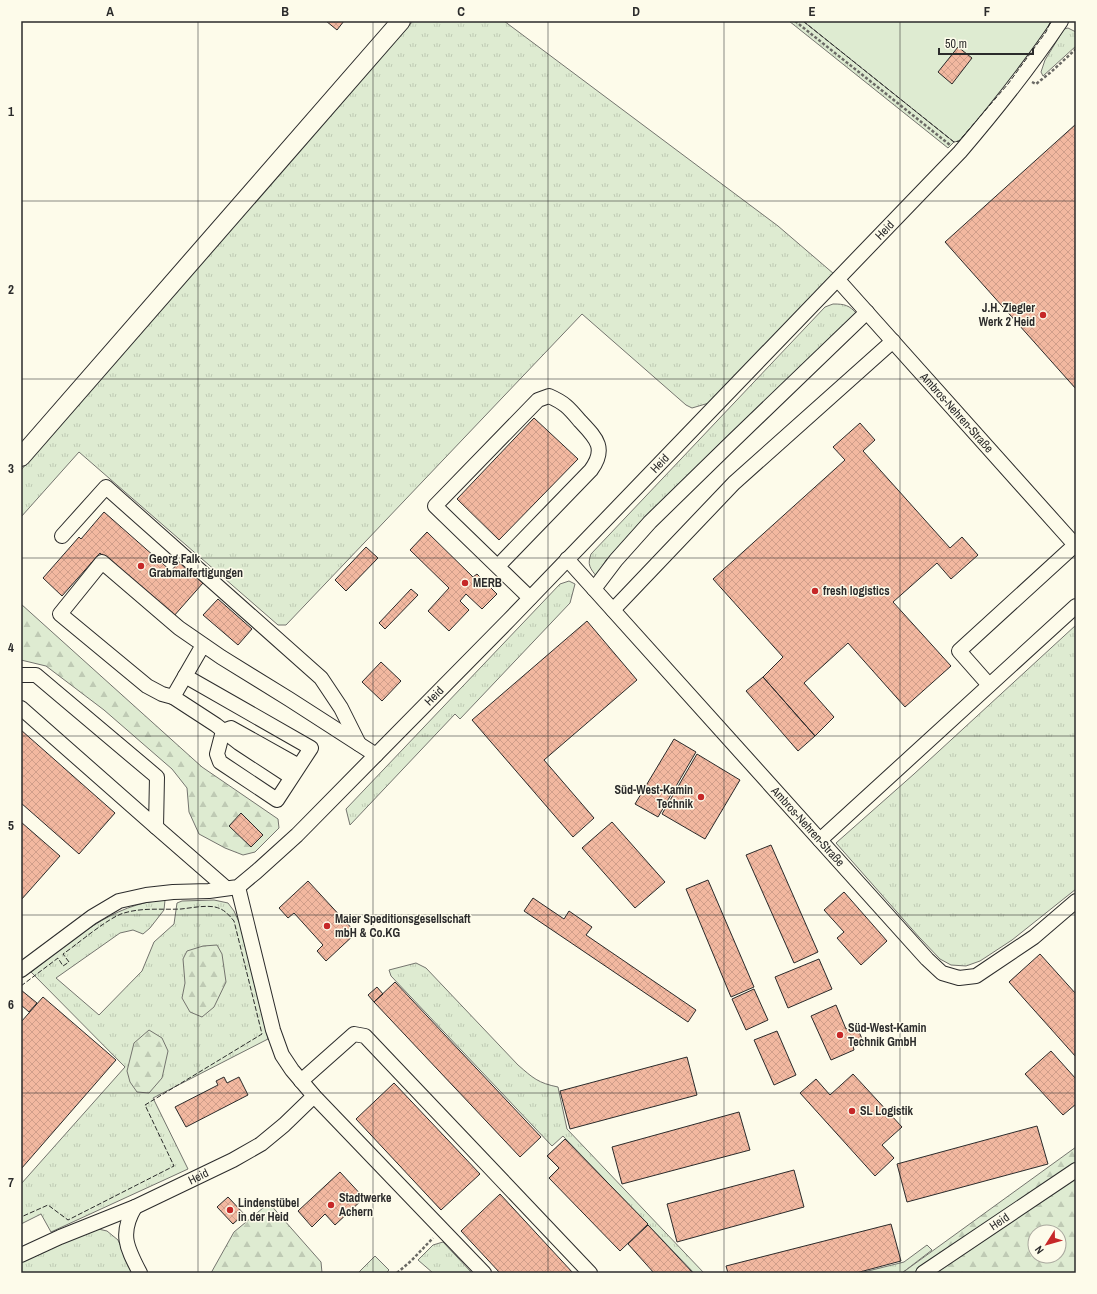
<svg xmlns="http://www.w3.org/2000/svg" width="1097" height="1294" font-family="'Archivo Narrow',sans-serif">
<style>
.grass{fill:url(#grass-tufts);stroke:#74746e}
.forest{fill:url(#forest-firs);stroke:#74746e;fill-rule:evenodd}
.pitch{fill:#deebd1;stroke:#74746e}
.building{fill:url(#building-cross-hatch);stroke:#2b2b2b}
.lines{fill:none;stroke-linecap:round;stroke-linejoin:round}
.minor-casing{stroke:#2b2b2b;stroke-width:16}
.major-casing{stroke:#2b2b2b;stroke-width:20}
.path{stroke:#6a6964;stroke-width:2.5;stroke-dasharray:3 2;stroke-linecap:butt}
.minor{stroke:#fdfbea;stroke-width:14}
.major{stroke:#fdfbea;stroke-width:18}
.fence{stroke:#2b2b2b;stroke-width:1;stroke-dasharray:5 2;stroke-linecap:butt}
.grid{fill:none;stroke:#2b2b2b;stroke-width:1;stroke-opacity:0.55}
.poi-dot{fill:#c62828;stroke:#fdfbea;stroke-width:1.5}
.labels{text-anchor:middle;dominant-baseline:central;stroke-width:3;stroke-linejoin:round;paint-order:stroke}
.street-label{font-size:12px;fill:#2b2b2b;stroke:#fdfbea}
.poi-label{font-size:12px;font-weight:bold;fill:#2b2b2b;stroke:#fdfbea;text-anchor:start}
.neatline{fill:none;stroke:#2b2b2b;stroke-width:1.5}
.grid-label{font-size:13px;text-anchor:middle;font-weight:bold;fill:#2b2b2b}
</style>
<defs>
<pattern id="grass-tufts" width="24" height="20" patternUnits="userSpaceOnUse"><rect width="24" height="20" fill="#deebd1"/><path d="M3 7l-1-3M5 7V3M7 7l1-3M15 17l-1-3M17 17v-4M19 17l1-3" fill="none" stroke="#bfcab4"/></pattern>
<pattern id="forest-firs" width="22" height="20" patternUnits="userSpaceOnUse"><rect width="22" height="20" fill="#deebd1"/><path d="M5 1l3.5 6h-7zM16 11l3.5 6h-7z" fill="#bfcab4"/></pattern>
<pattern id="building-cross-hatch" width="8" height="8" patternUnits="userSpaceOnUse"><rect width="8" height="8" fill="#f2b8a0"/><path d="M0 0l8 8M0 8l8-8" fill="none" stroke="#d09e8a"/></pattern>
</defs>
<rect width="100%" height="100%" fill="#fdfbea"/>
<path class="grass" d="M413,21H504L778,226L834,274L709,403L692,408L686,405L582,314L286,625H278L79,452L21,517V470Z
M789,21H803L954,142L948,148Z
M1068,28L1076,32V46L1043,76L1041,72L1045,60L1064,29Z
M833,304C845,304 849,305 857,314L712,451L606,560L597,577C590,568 587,565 591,554L825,307Z
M569,581L575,584L570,603L460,719L455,714L350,825L346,809L560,584Z
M1076,625V889L1012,940L980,961L966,966L951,965L940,959L919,937L836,843L914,774Z
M165,900L164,910L150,928L143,934L133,930L120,933L56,978L99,1015L142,971L154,942L174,924L177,903L182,901L214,900L228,903L234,911L244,933L268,1039L153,1098L188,1169L51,1232L41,1214L21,1224V1184L125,1067L31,972C72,941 112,903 165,900Z
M416,963L426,968L518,1065C533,1078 538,1083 558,1087L567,1129L704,1273H694L563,1136L552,1146L391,976L389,970Z
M94,1228L107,1231L118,1240L133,1273H21V1262Z
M443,1242L472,1273H433L418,1260L433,1245Z
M927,1245L932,1250L902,1273H860L904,1262Z
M375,1256L389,1270L386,1273H358Z"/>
<path class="forest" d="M21,604L202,767L278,819L279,828L255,852L243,855L225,848L199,834L189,812L187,788L172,769L104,710L46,666L21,660Z
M217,945L222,954L226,982L214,1007L202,1017L190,1012L182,998L185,983L183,959L187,951L203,946Z
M149,1030L162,1038L168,1051L162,1078L149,1093L137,1092L130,1082L127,1071L134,1043Z
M1076,1147V1273H902ZM1035,1232H1059V1256H1035Z
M269,1203L321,1262L322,1273H211L234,1232Z"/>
<path class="pitch" d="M803,21H1051L1045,32L1008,84L959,141L954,142Z"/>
<path class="building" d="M326,21H344L337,30Z
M958,47L972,58L952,84L938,72Z
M1076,124V389L945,242Z
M534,418L578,459L499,540L457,499Z
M860,423L875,440L863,451L950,548L962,537L978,555L951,579L937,563L893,602L951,666L905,707L848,643L804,683L834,717L815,736L763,677L783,657L713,579L845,460L833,447Z
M104,512L171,571L179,562L203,583L173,617L100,553L62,596L43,578L79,537L81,539Z
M427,532L473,577L477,574L497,594L482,609L466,594L460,601L469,610L449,631L428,611L449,588L410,550Z
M366,547L378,558L346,591L335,580Z
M411,589L418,595L385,629L379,623Z
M218,599L252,629L238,645L203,615Z
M587,621L637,680L544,760L594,818L573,837L472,720Z
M381,662L401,681L382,701L362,682Z
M763,677L815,736L798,751L746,691Z
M21,730L115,813L79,854L21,803Z
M674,739L696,752L658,817L635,804Z
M697,754L740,780L705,839L662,814Z
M241,813L263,835L251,847L229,826Z
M21,822L60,856L21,900Z
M612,822L665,882L635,908L582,848Z
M771,845L818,952L794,963L746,855Z
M708,880L754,987L731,997L686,889Z
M308,881L356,933L326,961L317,951L323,945L294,913L288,918L279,908Z
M844,892L887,941L861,965L837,938L844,932L824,910Z
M533,898L564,919L569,911L592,927L586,935L696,1010L688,1022L524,911Z
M1040,954L1076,994V1057L1009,982Z
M819,959L832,989L788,1008L775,977Z
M395,982L541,1137L520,1157L374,1002Z
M377,987L383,994L374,1002L368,995Z
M754,989L768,1020L746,1030L732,999Z
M21,990L37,1003L29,1012L21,1005Z
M43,997L116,1060L21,1169V1022Z
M836,1005L846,1029L856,1025L863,1041L853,1046L854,1050L831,1060L811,1016Z
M777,1031L796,1075L774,1085L754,1040Z
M1051,1051L1076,1079V1104L1063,1115L1025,1074Z
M687,1057L697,1095L570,1129L560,1091Z
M853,1074L902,1127L882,1145L894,1158L875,1176L800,1093L816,1079L830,1095Z
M224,1077L227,1083L239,1077L248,1095L186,1127L175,1107L218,1085L216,1081Z
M394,1083L480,1174L441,1210L356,1119Z
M739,1112L750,1150L622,1184L612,1147Z
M1037,1126L1048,1164L907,1202L897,1164Z
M565,1139L648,1224L620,1251L549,1178L559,1168L547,1156Z
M794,1170L804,1207L677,1242L667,1204Z
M340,1172L364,1198L335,1225L325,1214L312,1227L298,1211Z
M500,1194L573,1273H500L461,1231Z
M228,1197L244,1214L233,1224L217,1207Z
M891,1224L901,1261L856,1273H728L726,1266Z
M648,1225L693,1273H654L628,1244Z"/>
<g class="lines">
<g class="minor-casing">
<g id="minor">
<path id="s1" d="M838,280L1076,546"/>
<path d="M62,536L106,487L321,678L341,708L359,744"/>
<path id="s2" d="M567,559L927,959L942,973L959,978L976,976L1034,937L1076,901"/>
<path d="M498,566L591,470C607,448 596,438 580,421C569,408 565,403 549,396L538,400L435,506L530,598"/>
<path d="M594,589L616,560L650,522L733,441L867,312"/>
<path d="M613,610L734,483L893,341"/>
<path d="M203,645L173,697L162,694L147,686L60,614L102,562L179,628L221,657L289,699L376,755"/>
<path d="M21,675H36L157,777L156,827L21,708"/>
<path d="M185,676L311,748L277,800L220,762L217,754L223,731L231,728L299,766"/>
<path d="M989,685L959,651L1075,545"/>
<path d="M173,697L216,725L239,743L291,777"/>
<path d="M156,827L226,888"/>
<path d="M820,840L1076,606"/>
<path d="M238,887L273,1030L282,1055L292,1070L314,1096L484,1273"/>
<path id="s3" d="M21,970L92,917L119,901L146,895L173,892L209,891L238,887L256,872L297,835L509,620L960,152C996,110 1030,67 1061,21"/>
<path d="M301,1081L354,1034L365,1036L590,1273"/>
<path d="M135,1207C119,1234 127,1248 140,1273"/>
<path id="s4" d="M21,1255L60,1237L135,1207L233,1160L261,1144L284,1125L314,1096"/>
<path id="s5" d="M923,1273L1076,1170"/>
</g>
</g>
<g class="major-casing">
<path id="major" d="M21,457L401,21"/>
</g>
<path class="path" d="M795,21L950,145
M1032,82L1036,84L1051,72L1076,49
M397,1273L411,1261L433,1238"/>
<use href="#minor" class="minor"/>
<use href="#major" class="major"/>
<path class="fence" d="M803,21L954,142L959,141L1008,84L1046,32L1051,21
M21,986L58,958L63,966L69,962L63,954C79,943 104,921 121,914C141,907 161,910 181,909C191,908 205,905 215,907C224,909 228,914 234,921L262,1034L145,1105L174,1166L68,1220L48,1205L21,1217"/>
</g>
<path class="grid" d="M198,21V1273M373,21V1273M548,21V1273M724,21V1273M900,21V1273M21,201H1076M21,379H1076M21,558H1076M21,736H1076M21,915H1076M21,1093H1076"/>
<g class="poi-dot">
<circle cx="1043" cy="315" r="4"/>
<circle cx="141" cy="566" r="4"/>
<circle cx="465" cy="583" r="4"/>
<circle cx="815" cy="591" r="4"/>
<circle cx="701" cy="797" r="4"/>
<circle cx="327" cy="926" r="4"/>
<circle cx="840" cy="1035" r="4"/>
<circle cx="852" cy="1111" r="4"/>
<circle cx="331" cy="1205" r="4"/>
<circle cx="230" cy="1210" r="4"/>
</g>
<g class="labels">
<g class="street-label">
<text stroke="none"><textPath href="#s3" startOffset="1162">Heid</textPath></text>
<text stroke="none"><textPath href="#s1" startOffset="178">Ambros-Nehren-Straße</textPath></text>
<text stroke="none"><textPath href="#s3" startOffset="838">Heid</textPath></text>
<text stroke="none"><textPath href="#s3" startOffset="514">Heid</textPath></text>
<text stroke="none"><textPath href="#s2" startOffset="360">Ambros-Nehren-Straße</textPath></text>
<text stroke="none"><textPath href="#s4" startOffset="194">Heid</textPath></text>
<text stroke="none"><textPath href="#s5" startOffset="92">Heid</textPath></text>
</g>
<g class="poi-label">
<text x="1035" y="308" text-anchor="end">J.H. Ziegler<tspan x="1035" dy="14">Werk 2 Heid</tspan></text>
<text x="149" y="559">Georg Falk<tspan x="149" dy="14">Grabmalfertigungen</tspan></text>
<text x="473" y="583">MERB</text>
<text x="823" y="591">fresh logistics</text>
<text x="693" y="790" text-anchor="end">Süd-West-Kamin<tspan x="693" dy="14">Technik</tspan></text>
<text x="335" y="919">Maier Speditionsgesellschaft<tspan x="335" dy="14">mbH &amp; Co.KG</tspan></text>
<text x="848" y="1028">Süd-West-Kamin<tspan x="848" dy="14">Technik GmbH</tspan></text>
<text x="860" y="1111">SL Logistik</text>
<text x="339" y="1198">Stadtwerke<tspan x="339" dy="14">Achern</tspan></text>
<text x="238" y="1203">Lindenstübel<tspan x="238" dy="14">in der Heid</tspan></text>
</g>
</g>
<rect width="1097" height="1294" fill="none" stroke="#fdfbea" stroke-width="44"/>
<g transform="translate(1047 1244) rotate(233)"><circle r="19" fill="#fdfbea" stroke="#a9a89e"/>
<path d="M0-3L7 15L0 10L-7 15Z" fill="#c62828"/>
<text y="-6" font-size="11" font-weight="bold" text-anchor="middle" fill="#2b2b2b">N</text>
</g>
<path d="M939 48v6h94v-6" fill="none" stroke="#2b2b2b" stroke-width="2"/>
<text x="945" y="48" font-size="12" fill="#2b2b2b" stroke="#fdfbea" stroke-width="3" paint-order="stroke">50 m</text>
<rect x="22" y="22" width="1053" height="1250" class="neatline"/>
<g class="grid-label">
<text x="110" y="16">A</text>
<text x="285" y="16">B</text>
<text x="461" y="16">C</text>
<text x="636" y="16">D</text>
<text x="812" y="16">E</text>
<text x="987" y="16">F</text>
<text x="11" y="116">1</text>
<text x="11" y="294">2</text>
<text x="11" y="473">3</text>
<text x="11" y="652">4</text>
<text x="11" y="830">5</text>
<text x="11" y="1009">6</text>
<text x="11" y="1187">7</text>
</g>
</svg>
